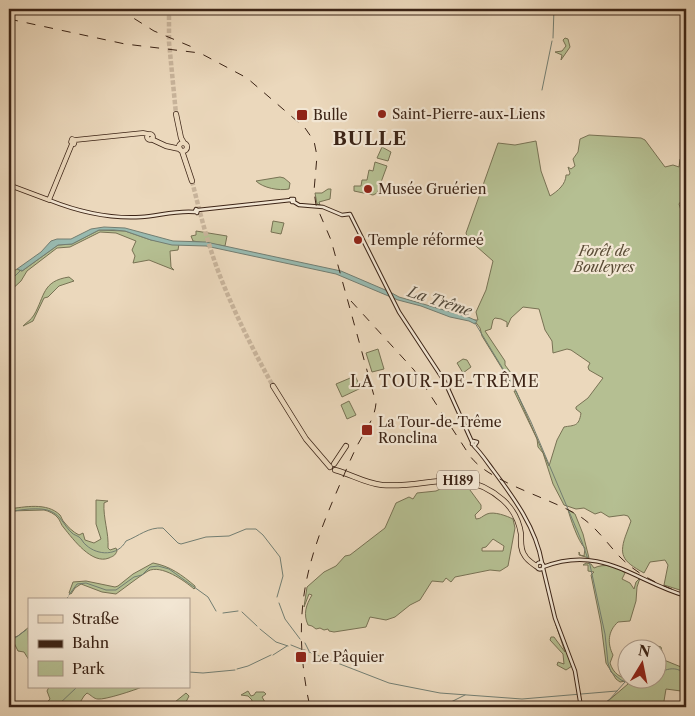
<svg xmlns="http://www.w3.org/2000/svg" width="695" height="716" font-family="'Libre Caslon Text',serif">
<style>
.green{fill:#b5bf92;stroke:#787254;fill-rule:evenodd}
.water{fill:#98bab0;stroke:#737e72}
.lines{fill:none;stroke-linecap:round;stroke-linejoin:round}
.stream{stroke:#737e72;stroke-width:1}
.highway-tunnel{stroke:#c8b49b;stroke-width:4.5;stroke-dasharray:4.5 2;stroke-linecap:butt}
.secondary-casing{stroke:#3c2416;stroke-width:4.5}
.primary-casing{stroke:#3c2416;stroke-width:5.5}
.highway-casing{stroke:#3c2416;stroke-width:6}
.secondary{stroke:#f2e6d3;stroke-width:2.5}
.primary{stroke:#ebd8bc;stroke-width:4}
.highway{stroke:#ebd8bc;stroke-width:4.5}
.rail{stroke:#3c2416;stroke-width:1;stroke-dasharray:9 9;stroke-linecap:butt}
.poi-dot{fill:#8f2418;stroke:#f2e6d3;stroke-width:2}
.labels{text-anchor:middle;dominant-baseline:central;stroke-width:4.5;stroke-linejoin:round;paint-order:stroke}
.shield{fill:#f2e6d3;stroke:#735e4f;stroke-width:1}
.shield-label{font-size:12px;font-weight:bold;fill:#3c2416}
.poi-label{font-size:14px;fill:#3c2416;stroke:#f2e6d3;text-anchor:start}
.park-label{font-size:14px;font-style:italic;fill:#5a4b35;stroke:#f2e6d3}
.water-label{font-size:15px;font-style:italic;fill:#534a3c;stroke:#f2e6d3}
.quarter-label{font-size:16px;letter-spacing:1px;fill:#3c2416;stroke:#f2e6d3}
.district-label{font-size:19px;font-weight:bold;letter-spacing:1px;fill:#3c2416;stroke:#f2e6d3}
</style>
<rect width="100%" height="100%" fill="#ebd8bc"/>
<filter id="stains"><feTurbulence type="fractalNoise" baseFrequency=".004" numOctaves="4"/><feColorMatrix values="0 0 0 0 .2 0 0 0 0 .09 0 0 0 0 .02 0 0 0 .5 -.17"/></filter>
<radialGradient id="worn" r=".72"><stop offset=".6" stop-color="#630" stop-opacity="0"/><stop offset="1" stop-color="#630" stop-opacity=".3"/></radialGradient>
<path class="green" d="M565,38L568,39L570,47L561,60L562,55L555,52L562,51L566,46L563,40Z
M589,135L641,138L645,140L665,167L673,165L679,167L680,159L686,155V198L681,201L679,204L686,226V592L664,585L668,565L665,560L650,562L644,573C622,561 618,555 627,532C628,528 630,525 631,521L628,516L624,515L609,517L601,512L595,514L584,508L576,509L564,505L553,484L543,453L538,447L537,439L514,391H516L549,466L557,440L564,427C574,425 579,427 581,413L576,409V407L588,398L603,378L589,370L588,367L590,363L571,350L567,349L553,353L552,341L545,330L539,309L523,307L511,318L507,327V322L501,319L495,318L493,320L491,329L485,331L505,361V365L514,377L516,384L513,382L511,383L482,336L480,328L474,320H478L476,312L486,290L493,261L468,239L466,233L498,143L515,145L536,141L541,171L550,196C558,191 566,184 566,175H569L570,173L568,167L571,169L575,166L573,159L578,152L580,139Z
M382,147L391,152L388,161L377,158Z
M375,162L387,166L377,193L373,195L354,191V186H361L362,180H367L369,170L373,171Z
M280,177L284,178L290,183L289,189C279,191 263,188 256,181Z
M328,189H331L330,199L319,202L320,205L317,204L315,193H322Z
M273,221L284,223L281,234L271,232Z
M99,230L125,231L151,240L179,244L178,250L170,251L171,267L174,270L149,260L133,263L135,256L132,250L136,241L116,233L100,232L70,247L57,248L27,271L21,281L9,292V274L17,269L22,271L58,245L72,244Z
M196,231L227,236L225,246L193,241L191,236L196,235Z
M69,277L74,281L59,286L48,297L44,298L33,321L23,326C27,322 31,320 34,315C45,296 42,281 69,277Z
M378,349L384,369L372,372L366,353Z
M463,359L467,360L471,367L463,373L457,363Z
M355,376L361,388L342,397L336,384Z
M349,401L356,415L347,419L341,405Z
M453,483L467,486L481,505V509L475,515L476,519C481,519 482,516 487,514C494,511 507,516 513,519L515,528L508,566L500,571L490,570L455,577L451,582L446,578L443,582L432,581L420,600L410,605L395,617L386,620L370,617L366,627L334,632L329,631L328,629L324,630L320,628L316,629L312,626L308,625C303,614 306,605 312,595L309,594L304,607L307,587L324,572L336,566L345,556L350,555L385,528L396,503L409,497L413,499L417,493L436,491ZM493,539L504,546L503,551H482V548L486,547Z
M96,500L108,501L104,503C103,518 109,533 108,548L110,550L116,548L117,551C115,556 113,556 109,558C92,565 73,539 64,528C61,525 60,520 58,518C55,514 49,511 44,510L9,511V509C24,507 47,502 60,515C61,516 62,520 64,522C68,527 73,532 79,535L83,533L85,540L94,543L101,539L96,524Z
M568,510L575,514L583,534L589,558L579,555V552L580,555L584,556L585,548C578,542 570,517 568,510Z
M153,563C170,566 182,575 195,586V588L194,589C185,581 161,564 148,571C137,578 127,586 116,594L102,592L81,584L75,588L71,594L69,593L73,582L86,581L115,587L118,586L133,574Z
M586,563L591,564L594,568C604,563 617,566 625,573L622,579L630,583L634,589L636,582L640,578L637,587L636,601L630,621L618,622C608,631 607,643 613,655L610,663C617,685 639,679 658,678V648H655L657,646L661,647L664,660L686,669V688L681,691L666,689L663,707H601L628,684L626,681L620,682L616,679L606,663L601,624L591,575L594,572L588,571V565H583Z
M556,625L572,666L566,670L557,665L558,662L564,664L563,654L550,640L551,637H554L565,652Z
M29,627L28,631L29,660L24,652L18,651L13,641L9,642V639L18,636Z
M49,687H142C135,690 105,700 98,699C94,699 91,695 87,693L84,696L79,704L82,707H43L50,699L47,691Z
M248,691L251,696L254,695L256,692H264L266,694L262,697L265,702L262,704L263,707H247V705L251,706L252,700L248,696L241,695Z
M186,693L189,696L185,704L193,707L181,706L178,707H162L175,702Z"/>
<path class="water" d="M104,227L125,228L173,241L206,242L341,271L390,292L399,297L468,317L477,321L475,324L469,321L450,317L421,306L398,300L336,274L206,246L172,245L151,240L125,231L114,230H99L72,244L58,245L22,271L17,269L41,252L51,241L57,239H71L91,229Z"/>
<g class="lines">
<path class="stream" d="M553,38L554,9
M542,90L552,41
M9,282L21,270
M475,323L514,387L531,422L582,542L590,565L605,634L608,663L611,672L621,680L629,683L638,682L647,678
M9,513C16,509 43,507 50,511C61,515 64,526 72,533C74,535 76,535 79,537C82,539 83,543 86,545C98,556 118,556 126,541C139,536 148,527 163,528L178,543L181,544L206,537L229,536L246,529H256L263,535L280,557L283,576L277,597
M69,595L77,584L86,583L106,590H116L134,577L142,575L150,567L158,566L169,569L208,597L216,611
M65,600L68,597
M279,603L285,619L300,639
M242,612L257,626
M223,613L238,611
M260,629L276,642L288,646
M9,640L12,637L15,638L26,630
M305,643L309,651
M291,645L301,649
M303,650H305
M309,652L389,683L440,693L522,699L617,691
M273,655L287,646
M237,669L248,666L271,655
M189,672L203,673L235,670
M658,673C669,668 677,666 686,675
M56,707L77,687
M441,707L465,695
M599,707L610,699L625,682"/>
<path class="highway-tunnel" d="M169,9V42L176,114
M192,181C200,213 208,245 220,276C235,314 253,350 273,386"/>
<g class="secondary-casing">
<path id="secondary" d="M291,199H294V202H292Z
M49,200C79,212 108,219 141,217C158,216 177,210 195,212
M294,202L299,205L323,207L342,215L350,214L399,312L445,382L472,442
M196,209L198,210L197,213L195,211Z
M198,210L291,200
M473,441L477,442L475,445L472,444Z
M474,446C481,453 487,462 493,470C514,498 536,528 542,563
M536.5 566a3.5 3.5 0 1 1 7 0a3.5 3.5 0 1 1-7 0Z
M543,567C602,544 634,581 686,596
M543,568L555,618L575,671L581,707"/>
</g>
<g class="primary-casing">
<path id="primary" d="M147 137a3 3 0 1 1 6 0a3 3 0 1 1-6 0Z
M72,139L75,140L74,144L71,142Z
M75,140L143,133L148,134
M9,185L49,200L72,144"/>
</g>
<g class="highway-casing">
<path id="highway" d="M176,114L181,138L184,143
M151,139L166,146L180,149
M179 147a4 4 0 1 1 8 0a4 4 0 1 1-8 0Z
M182,151L192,181
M273,386L306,439L330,467
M334,464L346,446
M335,470C351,474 364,483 382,485C428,489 462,464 503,500C513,509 519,521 521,534C521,541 520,550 525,556C527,560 532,563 536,566"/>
</g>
<use href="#secondary" class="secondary"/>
<use href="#primary" class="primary"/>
<use href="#highway" class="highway"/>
<path class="rail" d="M119,9L154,31L192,47
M9,19L125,44L200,53L247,78L305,128L314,141L317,156L314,191L316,205L331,240L376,403C375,418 365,431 358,444C353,454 348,465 344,475C329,509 313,546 306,583C298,623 301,667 310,707
M351,301L414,370L470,456C489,482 547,497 576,514C594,524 606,542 620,557C639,576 661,586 686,594"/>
</g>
<g class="poi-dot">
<circle cx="382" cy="114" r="5"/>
<rect x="296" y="109" width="12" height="12" rx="2.5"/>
<circle cx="368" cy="189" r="5"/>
<circle cx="358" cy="240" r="5"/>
<rect x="361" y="424" width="12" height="12" rx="2.5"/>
<rect x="295" y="651" width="12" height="12" rx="2.5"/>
</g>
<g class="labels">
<rect class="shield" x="437" y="470.5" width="42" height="19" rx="4"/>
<g class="shield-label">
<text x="458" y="480">H189</text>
</g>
<g class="poi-label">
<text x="392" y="114">Saint-Pierre-aux-Liens</text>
<text x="313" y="115">Bulle</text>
<text x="378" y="189">Musée Gruérien</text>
<text x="368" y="240">Temple réformeé</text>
<text x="378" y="422">La Tour-de-Trême<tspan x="378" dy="16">Ronclina</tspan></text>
<text x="312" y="657">Le Pâquier</text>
</g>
<g class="park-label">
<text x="604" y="251">Forêt de<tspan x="604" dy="16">Bouleyres</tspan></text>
</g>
<g class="water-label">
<text transform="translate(440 301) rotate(18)">La Trême</text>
</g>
<g class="quarter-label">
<text x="445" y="381">LA TOUR-DE-TRÊME</text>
</g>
<g class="district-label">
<text x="370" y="138">BULLE</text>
</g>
</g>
<rect width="695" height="716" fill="none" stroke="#ebd8bc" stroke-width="30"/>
<rect x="10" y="10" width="675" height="696" fill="none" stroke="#3c2416" stroke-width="2.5"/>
<rect x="15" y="15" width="665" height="686" fill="none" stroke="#3c2416"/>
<rect x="28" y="598" width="162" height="90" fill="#f2e6d3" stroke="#a99887"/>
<rect x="38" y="615" width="25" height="8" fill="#ebd8bc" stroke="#a99887"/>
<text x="72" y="624" font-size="15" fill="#3c2416">Straße</text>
<rect x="38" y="640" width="25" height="8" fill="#3c2416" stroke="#a99887"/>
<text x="72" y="648" font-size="15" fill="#3c2416">Bahn</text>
<rect x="38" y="661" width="25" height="15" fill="#b5bf92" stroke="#a99887"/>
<text x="72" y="674" font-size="15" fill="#3c2416">Park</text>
<g transform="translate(642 664) rotate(10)"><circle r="24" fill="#f2e6d3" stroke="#a99887"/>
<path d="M0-4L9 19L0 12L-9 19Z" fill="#8f2418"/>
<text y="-8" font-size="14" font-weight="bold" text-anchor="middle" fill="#3c2416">N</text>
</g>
<rect width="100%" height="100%" filter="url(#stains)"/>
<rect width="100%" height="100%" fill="url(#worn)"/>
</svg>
